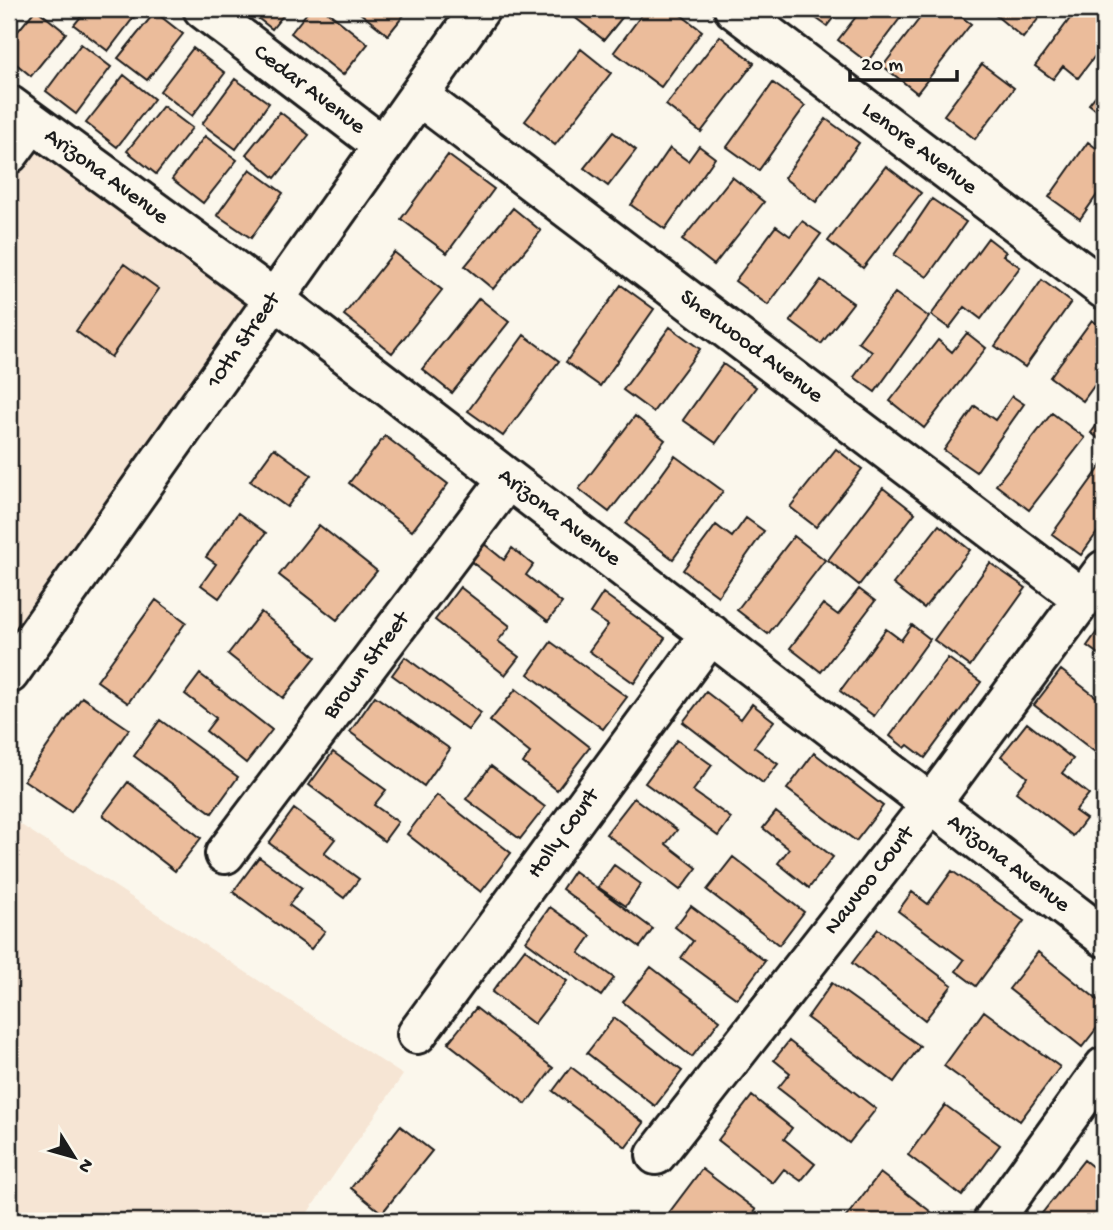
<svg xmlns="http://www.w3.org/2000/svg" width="1113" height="1230" font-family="'Gochi Hand',sans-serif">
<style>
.built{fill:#f6e5d4}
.building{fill:#ebbc9b;stroke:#1c1c1c;stroke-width:2}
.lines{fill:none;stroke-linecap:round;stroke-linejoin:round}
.street-casing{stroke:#1c1c1c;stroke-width:44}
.secondary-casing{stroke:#1c1c1c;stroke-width:44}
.street{stroke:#fbf7ec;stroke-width:38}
.secondary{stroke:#fbf7ec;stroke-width:38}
.labels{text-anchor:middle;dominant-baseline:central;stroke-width:7;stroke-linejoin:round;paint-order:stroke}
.street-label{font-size:23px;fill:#1c1c1c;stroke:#fbf7ec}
</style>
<rect width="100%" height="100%" fill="#fbf7ec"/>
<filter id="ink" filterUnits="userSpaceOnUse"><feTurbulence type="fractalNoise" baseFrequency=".0143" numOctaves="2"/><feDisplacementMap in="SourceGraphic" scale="14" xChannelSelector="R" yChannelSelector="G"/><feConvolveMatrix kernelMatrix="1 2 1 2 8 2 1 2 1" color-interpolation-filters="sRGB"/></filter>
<g filter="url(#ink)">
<path class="built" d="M38,132L249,299L9,639V169Z
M9,817L403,1075L302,1221H9Z"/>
<path class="building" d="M36,9L66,33L31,76L9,58V42Z
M87,9H140L108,51L74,25Z
M246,9H288L272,29Z
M310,9H324L368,44L343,75L291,33Z
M355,9H409L388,35Z
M578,9H629L604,40L573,16Z
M646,9H673L702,31L661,87L614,52Z
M803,9H840L827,26Z
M862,9H907L867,62L838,40Z
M927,9H951L971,24L917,93L883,66Z
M999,9H1046L1023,38L994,14Z
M1077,9H1104V44L1078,78L1063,66L1053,79L1035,66Z
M155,12L183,34L147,80L118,58Z
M720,36L754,63L701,132L666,105Z
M81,44L111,67L76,114L46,91Z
M193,48L225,73L192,116L160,91Z
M581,49L611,73L555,145L525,121Z
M982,64L1014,88L975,139L944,115Z
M124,75L154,99L117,147L86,123Z
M235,79L269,103L236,149L202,124Z
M773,83L805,106L759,170L727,147Z
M1104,85V116L1089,104Z
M163,106L192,128L156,174L127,151Z
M280,112L309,135L275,178L246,154Z
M826,119L859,143L816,202L784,178Z
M613,132L636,150L608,186L584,168Z
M205,136L237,160L203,203L172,179Z
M1088,142L1104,154V185L1080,219L1049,197Z
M699,146L715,158L665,229L631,205L670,148L688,161Z
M448,155L494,189L447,253L401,219Z
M886,166L921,193L863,268L828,241Z
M250,169L283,193L251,238L217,215Z
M732,177L764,202L714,265L682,240Z
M932,199L966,222L927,277L894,255Z
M513,208L541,231L493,289L465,266Z
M802,221L821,234L768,305L735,281L776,226L790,236Z
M988,238L1006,252L1003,255L1020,267L981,319L965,307L949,328L931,315Z
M394,252L442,290L392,353L344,315Z
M124,264L159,289L111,357L76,331Z
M821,280L853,303L821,344L790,321Z
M1042,280L1071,302L1025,367L995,346Z
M621,285L654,309L600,386L566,362Z
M895,293L929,317L875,392L854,377L872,352L858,342Z
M479,298L509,322L452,393L422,369Z
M1092,320L1104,329V372L1083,401L1050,377Z
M670,327L700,349L653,412L623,390Z
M967,333L986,348L924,428L890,401L938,340L952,352Z
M524,335L559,361L503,436L468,411Z
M723,364L756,387L716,443L683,420Z
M1012,396L1024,404L976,472L944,450L975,406L995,420Z
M1052,413L1085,438L1029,510L996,485Z
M1104,415V442L1091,433Z
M635,416L665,440L609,512L579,489Z
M385,436L448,484L412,531L349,483Z
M274,448L311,475L287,507L250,481Z
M836,449L862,469L816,527L790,507Z
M675,456L723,491L673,559L626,524Z
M1104,462V523L1081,555L1052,534Z
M883,488L915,513L859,585L828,560Z
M238,513L266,533L219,598L201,585L216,564L206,557Z
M746,518L764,531L718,596L683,570L716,525L732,537Z
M319,525L377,571L337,620L279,575Z
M939,525L970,550L924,608L893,584Z
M794,536L825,560L768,634L737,610Z
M483,543L504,560L512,548L533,565L526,575L562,603L548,621L469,560Z
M990,563L1026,588L970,666L934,640Z
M460,587L510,626L498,641L519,657L505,675L435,620Z
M859,589L875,601L821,672L790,648L823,604L838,615Z
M603,593L665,638L634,683L589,651L608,625L590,613Z
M156,600L186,622L128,703L97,681Z
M261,612L316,657L283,698L228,654Z
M1104,622V658L1087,646Z
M912,625L930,639L874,716L840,691L886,629L901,640Z
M551,642L627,697L603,729L528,674Z
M405,657L481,713L468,730L392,675Z
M948,658L981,682L925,758L908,745L905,748L890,736Z
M1061,670L1104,703V759L1034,705Z
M200,674L272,730L246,763L206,731L216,718L185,694Z
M516,689L590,747L557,790L523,763L530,753L490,721Z
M706,692L741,719L752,704L774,721L754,747L778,764L763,783L683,722Z
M375,696L450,749L424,786L350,732Z
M82,697L129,729L71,812L24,780Z
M160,720L238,777L212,813L134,756Z
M1027,723L1073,759L1062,773L1089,794L1075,811L1086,819L1073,836L1016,792L1027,777L1001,756Z
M677,740L712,765L693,791L731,818L718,836L645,783Z
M333,752L386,790L374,805L398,822L384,841L309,785Z
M814,753L883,806L856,841L787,789Z
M491,766L545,807L520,839L466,799Z
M128,782L201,838L175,871L103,815Z
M437,795L511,853L481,892L407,834Z
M634,798L677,830L666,844L697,868L680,890L606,834Z
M294,809L335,839L324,853L359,879L344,898L269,843Z
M776,812L833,857L809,888L778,863L789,849L763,828Z
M259,857L302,888L289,905L325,931L311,949L233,892Z
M733,857L804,912L779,945L707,890Z
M614,865L641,884L626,906L598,887Z
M574,871L653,929L640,947L562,889Z
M952,871L1024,921L976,986L956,971L964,960L898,911L912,892L928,904Z
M691,906L765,961L737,999L681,958L693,941L675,927Z
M550,907L591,936L579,953L614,978L601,996L526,941Z
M878,929L952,985L925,1020L852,963Z
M525,949L567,981L534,1024L492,992Z
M1038,952L1104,1005V1019L1082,1047L1009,989Z
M651,967L720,1020L692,1057L623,1002Z
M832,983L920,1046L894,1082L807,1018Z
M476,1008L553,1068L526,1104L448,1043Z
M984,1011L1060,1067L1020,1121L944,1066Z
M614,1018L682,1071L655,1106L587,1053Z
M789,1041L876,1109L849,1143L778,1088L790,1073L774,1060Z
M571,1067L644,1123L626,1147L553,1091Z
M752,1096L792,1128L784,1139L815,1164L801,1181L784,1169L773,1183L718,1140Z
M945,1105L1000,1145L962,1196L908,1155Z
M400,1126L432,1151L382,1213L351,1188Z
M1084,1160L1104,1176V1221H1036Z
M702,1169L756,1210L748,1221H669L665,1218Z
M880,1173L943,1221H843Z"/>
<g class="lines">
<g class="street-casing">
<path id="street" d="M203,9L383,146
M734,9L1104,289
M419,96L1082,598
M9,105L274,299L1104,937
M9,154L32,123
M225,854L508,479
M417,1034L711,634
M656,1155L931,804L1104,570
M993,1221L1104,1067"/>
</g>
<g class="secondary-casing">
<path id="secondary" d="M9,674L480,9"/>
</g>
<use href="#street" class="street"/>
<use href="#secondary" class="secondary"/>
</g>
</g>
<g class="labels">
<g class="street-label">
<text transform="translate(309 90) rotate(37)">Cedar Avenue</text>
<text transform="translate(919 149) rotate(37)">Lenore Avenue</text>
<text transform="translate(106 177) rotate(36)">Arizona Avenue</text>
<text transform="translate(244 341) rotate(-55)">10th Street</text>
<text transform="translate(751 347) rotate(37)">Sherwood Avenue</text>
<text transform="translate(559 518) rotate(37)">Arizona Avenue</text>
<text transform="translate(367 666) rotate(-53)">Brown Street</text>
<text transform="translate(564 834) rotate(-54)">Holly Court</text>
<text transform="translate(1008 864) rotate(37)">Arizona Avenue</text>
<text transform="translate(870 881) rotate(-52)">Nauvoo Court</text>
</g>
</g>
<rect width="1113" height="1230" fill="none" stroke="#fbf7ec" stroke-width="35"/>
<rect x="18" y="18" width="1078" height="1195" fill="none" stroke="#1c1c1c" stroke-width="2.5" filter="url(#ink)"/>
<g transform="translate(74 1157) rotate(127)" stroke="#fbf7ec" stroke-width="5" paint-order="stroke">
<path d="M0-5L12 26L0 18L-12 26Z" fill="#1c1c1c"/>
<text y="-10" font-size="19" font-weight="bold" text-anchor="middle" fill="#1c1c1c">N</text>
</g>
<path d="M850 70v10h107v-10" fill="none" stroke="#1c1c1c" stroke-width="3.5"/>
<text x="861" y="70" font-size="21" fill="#1c1c1c" stroke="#fbf7ec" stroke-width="5" paint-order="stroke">20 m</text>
</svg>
